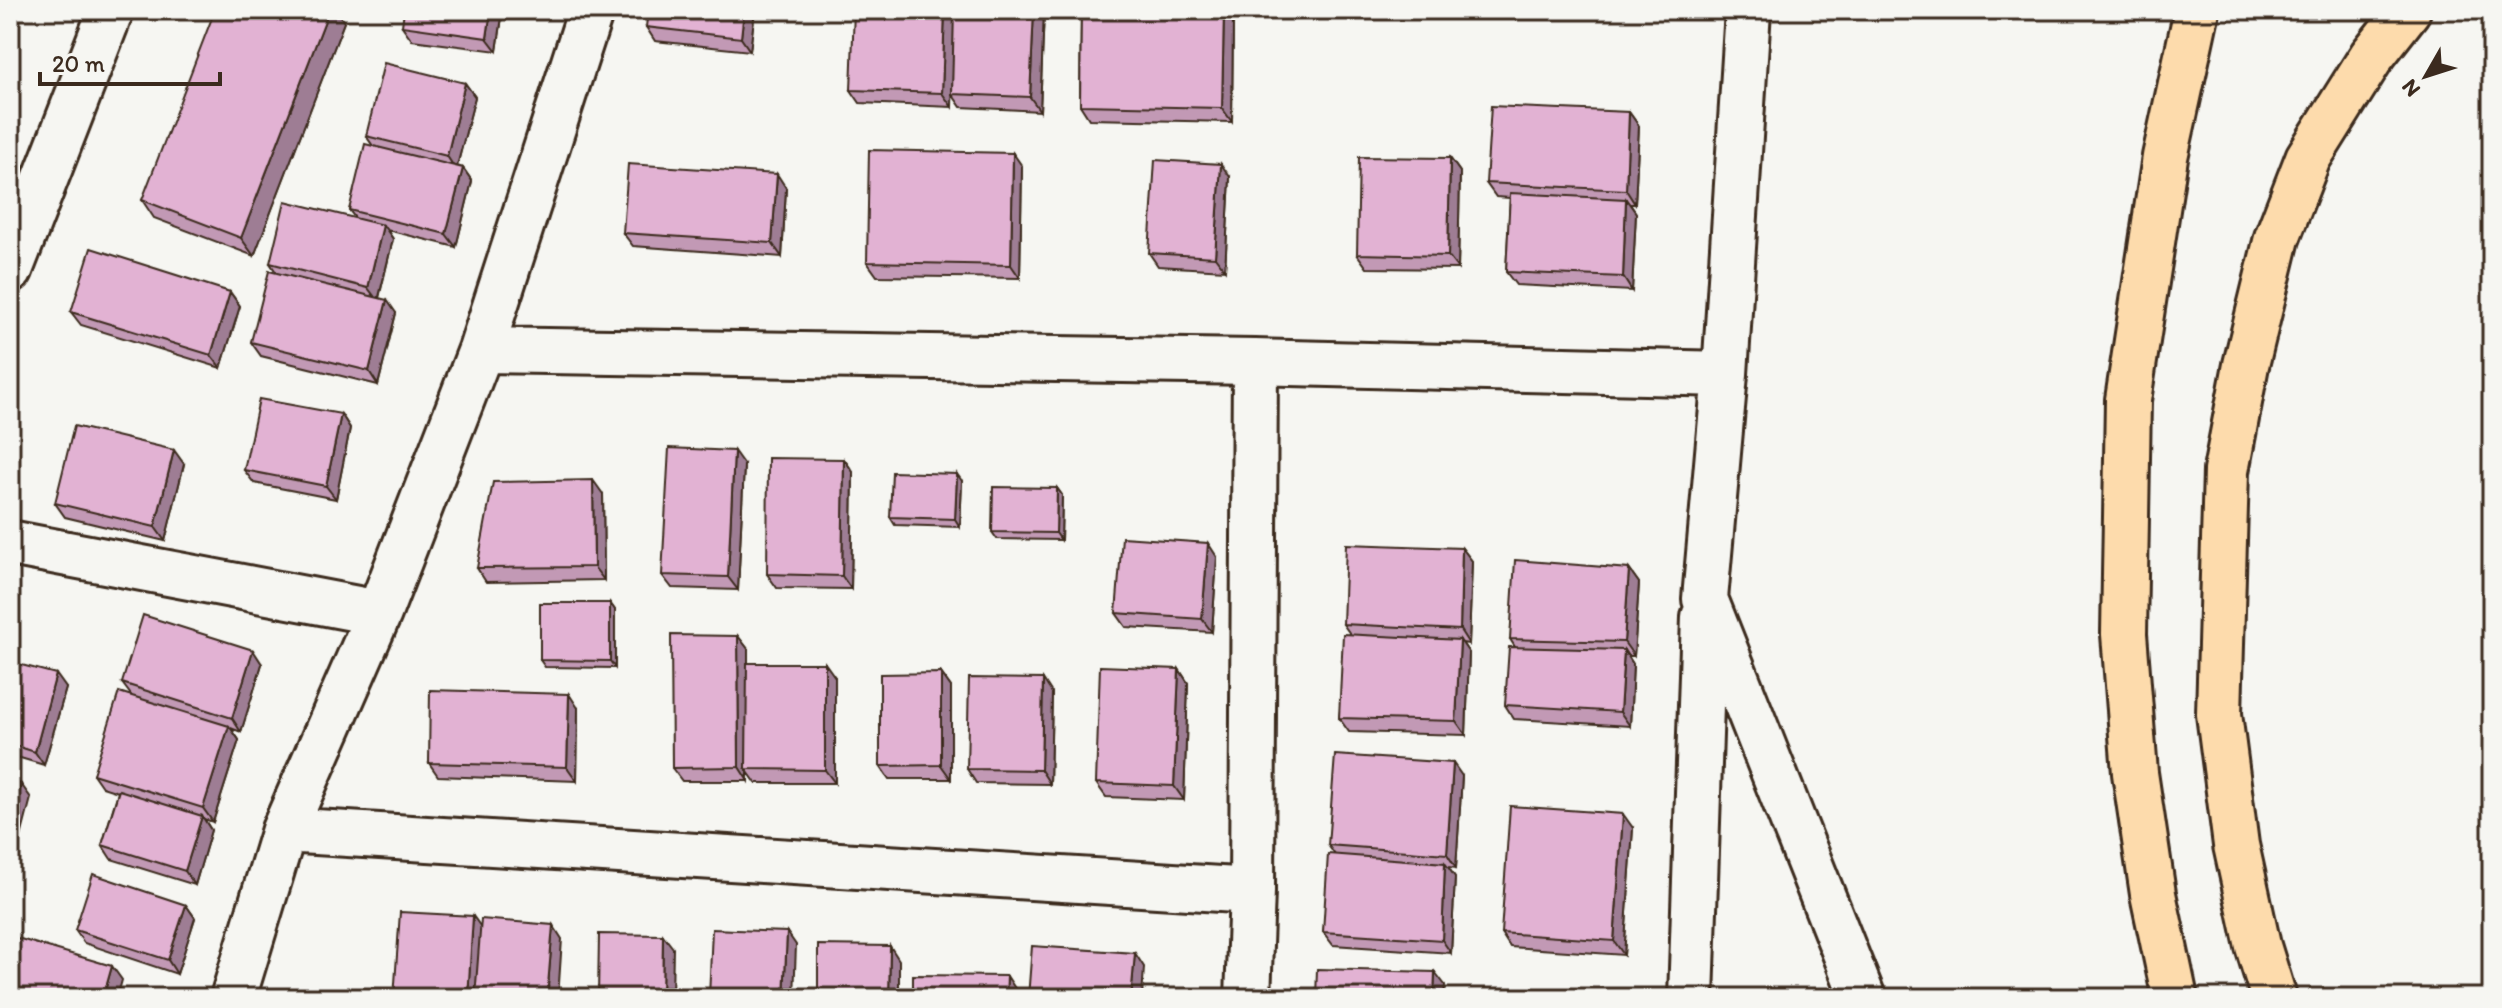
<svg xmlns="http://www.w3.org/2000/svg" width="2502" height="1008" font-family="Itim,sans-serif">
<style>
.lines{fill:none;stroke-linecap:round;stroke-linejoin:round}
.minor-casing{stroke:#3b2a1e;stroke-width:50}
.highway-casing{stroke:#3b2a1e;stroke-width:50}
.minor{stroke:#f6f6f2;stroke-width:44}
.highway{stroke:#fddbac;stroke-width:44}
.wall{fill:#c299b5;stroke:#3b2a1e;stroke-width:2}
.shaded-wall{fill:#9e7d94;stroke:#3b2a1e;stroke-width:2}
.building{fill:#e2b2d3;stroke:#3b2a1e;stroke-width:2}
</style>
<rect width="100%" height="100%" fill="#f6f6f2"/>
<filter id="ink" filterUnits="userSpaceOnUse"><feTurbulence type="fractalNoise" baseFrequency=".0125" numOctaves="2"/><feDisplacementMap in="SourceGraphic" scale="16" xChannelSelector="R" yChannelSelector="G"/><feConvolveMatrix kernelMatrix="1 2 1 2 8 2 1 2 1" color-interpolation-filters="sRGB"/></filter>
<g filter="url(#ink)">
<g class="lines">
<g class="minor-casing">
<path id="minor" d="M1748,10L1725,374L1705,599L1863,998
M10,270L111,10
M481,350L1255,362L1725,374
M10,543L379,613
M284,830L1252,891
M233,998L284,830L379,613L481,350L591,10
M1248,998L1252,891L1255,362
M1691,998L1704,617"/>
</g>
<g class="highway-casing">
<path id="highway" d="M2175,998L2153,894L2135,773L2124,634L2128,400L2165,157L2197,10
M2274,998L2258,946L2236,845L2219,714L2226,471L2246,365L2277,238L2308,158L2372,56L2408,10"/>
</g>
<use href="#minor" class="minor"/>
<use href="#highway" class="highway"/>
</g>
<path class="wall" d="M503,10L497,51L412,40L402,26Z
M755,10L750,51L655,41L646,27Z
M1044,10L1040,111L961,107L952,94V107L860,103L851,90Z
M1081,10H1228L1233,17L1232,122L1089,119L1080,105Z
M344,22L254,256L154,218L142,200Z
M465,83L475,97L457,166L463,168L472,181L456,247L387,230L393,239L379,298L396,313L378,385L261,356L251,342L276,272L270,263L355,218L349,210L373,146L366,136Z
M1629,112L1639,126L1635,204H1630L1636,213L1632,291L1516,285L1506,272L1510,198L1496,197L1486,183Z
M1450,158L1460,172L1458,269L1367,268L1357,254Z
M1022,166L1020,278L877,276L867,262Z
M1230,177L1225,270L1158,266L1149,253Z
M786,188L782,257L633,246L623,233Z
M230,292L240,306L221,368L81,325L71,312Z
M341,414L350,428L336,499L254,483L244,470Z
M844,459L853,472L851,589L777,588L767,574Z
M184,464L165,541L65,517L55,503Z
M744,465L738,590L672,588L662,575Z
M962,481L960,527L895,525L890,517Z
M1057,488L1062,495L1061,540L997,539L992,532Z
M603,494L604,580L486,582L477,568Z
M1462,548L1472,561L1469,644L1462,643L1469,653L1466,735L1349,732L1339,718L1350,634L1343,624Z
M1217,557L1212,632L1126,627L1116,613Z
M1629,569L1639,583L1634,656H1628L1633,664L1630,726L1514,719L1505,705L1515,647L1510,639Z
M610,603L615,610V668L545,667L540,660Z
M738,636L748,649V663L835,677V783H756L748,772V781H682L672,768Z
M10,662L66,688L44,765L10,755Z
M262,664L241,732L231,728L239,740L213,822L204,819L211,830L195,885L111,859L102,845L118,792L102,787L93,774L131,695L122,683Z
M1179,669L1188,683L1184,800L1106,797L1096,783Z
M941,673L951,687V779H889L880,766Z
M1052,693L1050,784L976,783L967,769Z
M578,708L577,781L438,776L429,763Z
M1462,776L1456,868L1448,867L1455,877L1451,953L1333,945L1323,932L1335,855L1328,845Z
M1633,828L1624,955L1510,947L1501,933Z
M186,905L195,918L177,974L84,943L75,930Z"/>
<path class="shaded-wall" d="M329,10H336L344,22L254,256L241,238Z
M491,10H503L497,51L487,38Z
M744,10H755L750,51L741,38Z
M945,10H955L952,107L942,93Z
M1034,10H1044L1040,111L1030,97Z
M1224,10H1228L1233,17L1232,122L1222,108Z
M465,83L475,97L456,170L447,156Z
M1629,112L1639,126L1635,204L1626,190Z
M1013,153L1022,166L1020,278L1011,265Z
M1450,158L1460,172L1458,269L1448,256Z
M1221,164L1230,177L1225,270L1215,257Z
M463,168L472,181L456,247L446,234Z
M777,174L786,188L782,257L772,243Z
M1626,199L1636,213L1632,291L1623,277Z
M383,225L393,239L378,301L368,288Z
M230,292L240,306L221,368L211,355Z
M387,300L396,313L378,385L369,371Z
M341,414L350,428L336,499L326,486Z
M174,450L184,464L165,541L155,527Z
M734,451L744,465L738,590L728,577Z
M844,459L853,472L851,589L842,576Z
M957,474L962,481L960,527L955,519Z
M593,480L603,494L604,580L594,567Z
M1057,488L1062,495L1061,540L1056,533Z
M1208,543L1217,557L1212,632L1202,619Z
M1462,548L1472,561L1469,644L1460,630Z
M1629,569L1639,583L1634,656L1624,642Z
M610,603L615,610V668L610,661Z
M738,636L748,649V769H746L748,772V781L739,767Z
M1460,640L1469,653L1466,735L1456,721Z
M253,650L262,664L241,732L232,718Z
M1624,650L1633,664L1630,726L1620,712Z
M825,663L835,677V783L825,770Z
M1179,669L1188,683L1184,800L1174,786Z
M941,673L951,687V779L941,765Z
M56,674L66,688L44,765L35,752Z
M1043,679L1052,693L1050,784L1041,770Z
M569,694L578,708L577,781L567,767Z
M229,726L239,740L213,822L203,808Z
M1453,763L1462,776L1456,868L1447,854Z
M21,784L31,798L14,864L10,859V828Z
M1623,814L1633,828L1624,955L1614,941Z
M202,816L211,830L195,885L185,871Z
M1445,863L1455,877L1451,953L1442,940Z
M10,865L14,870L10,884Z
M186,905L195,918L177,974L168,960Z
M473,916L483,930L479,998H468Z
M553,925L562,939L558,998H547Z
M787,932L796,945L794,998H784Z
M663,935L673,948L672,998H662Z
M890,946L899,960V998H889Z
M1135,953L1144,967L1142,998H1131Z
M112,966L122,980L117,998H103Z
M1435,972L1445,985L1444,998H1434Z
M1007,976L1016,990V998H1006Z"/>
<path class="building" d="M215,10H329L241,238L142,200Z
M404,10H491L487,38L402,26Z
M648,10H744L741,38L646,27Z
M854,10H945L942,93L851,90Z
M954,10H1034L1030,97L952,94Z
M1081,10H1224L1222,108L1080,105Z
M384,63L465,83L447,156L366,136Z
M1491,106L1629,112L1626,190L1486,183Z
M365,144L463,168L446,234L349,210Z
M869,150L1013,153L1011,265L867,262Z
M1359,157L1450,158L1448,256L1357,254Z
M1155,160L1221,164L1215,257L1149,253Z
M628,164L777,174L772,243L623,233Z
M1510,193L1626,199L1623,277L1506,272Z
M285,201L383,225L368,288L270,263Z
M91,248L230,292L211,355L71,312Z
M269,271L387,300L369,371L251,342Z
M259,399L341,414L326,486L244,470Z
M74,426L174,450L155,527L55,503Z
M669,448L734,451L728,577L662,575Z
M768,458L844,459L842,576L767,574Z
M892,472L957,474L955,519L890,517Z
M593,480L594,567L477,568L493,482Z
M993,487L1057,488L1056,533L992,532Z
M1122,537L1208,543L1202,619L1116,613Z
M1346,544L1462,548L1460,630L1343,624Z
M1515,560L1629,569L1624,642L1510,639Z
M540,603H610V661L540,660Z
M143,615L253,650L232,718L122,683Z
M1343,634L1460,640L1456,721L1339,718Z
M671,635L738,636L739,767L672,768Z
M1509,647L1624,650L1620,712L1505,705Z
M10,662L56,674L35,752L10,744Z
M747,663H825V770L746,769Z
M1100,666L1179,669L1174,786L1096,783Z
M941,673V765L880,766V674Z
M969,678L1043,679L1041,770L967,769Z
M430,690L569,694L567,767L429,763Z
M119,692L229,726L203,808L93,774Z
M1335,755L1453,763L1447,854L1328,845Z
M10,781L21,784L10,828Z
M119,790L202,816L185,871L102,845Z
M1510,806L1623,814L1614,941L1501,933Z
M1328,854L1445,863L1442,940L1323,932Z
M93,874L186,905L168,960L75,930Z
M400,912L473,916L468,998H394Z
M481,919L553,925L547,998H475Z
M712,929L787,932L784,998H709Z
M599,934L663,935L662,998H598Z
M17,938L112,966L103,998H10V963Z
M818,945L890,946L889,998H818Z
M1032,946L1135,953L1131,998H1028Z
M1317,969L1435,972L1434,998H1316Z
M913,975L1007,976L1006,998H913Z"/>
</g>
<rect width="2502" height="1008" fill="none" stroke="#f6f6f2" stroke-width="40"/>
<rect x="20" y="20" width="2462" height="968" fill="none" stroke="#3b2a1e" stroke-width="3" filter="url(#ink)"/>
<g transform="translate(2426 76) rotate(231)" stroke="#f6f6f2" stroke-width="6" paint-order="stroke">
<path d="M0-6L14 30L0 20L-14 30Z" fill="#3b2a1e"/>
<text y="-12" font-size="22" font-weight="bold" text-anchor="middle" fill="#3b2a1e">N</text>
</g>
<path d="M40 72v12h180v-12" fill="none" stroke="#3b2a1e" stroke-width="4"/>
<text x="52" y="72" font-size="24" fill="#3b2a1e" stroke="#f6f6f2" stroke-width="6" paint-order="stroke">20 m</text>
</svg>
